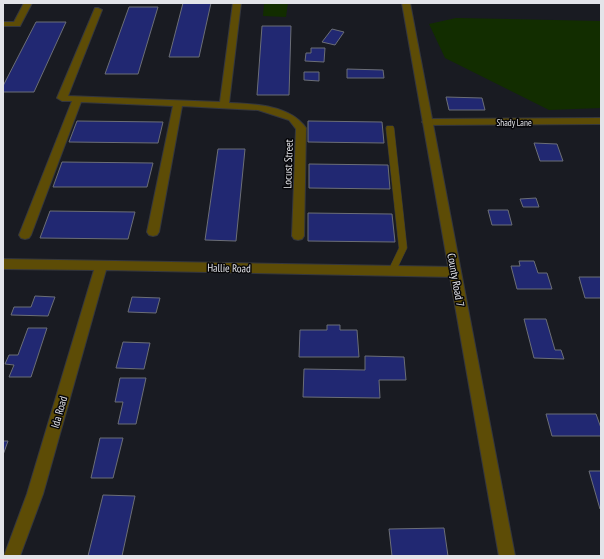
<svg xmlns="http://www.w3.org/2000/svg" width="604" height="559" font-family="'PT Sans Narrow',sans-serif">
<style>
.green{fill:#122d00}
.building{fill:#212872;stroke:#6b6e76}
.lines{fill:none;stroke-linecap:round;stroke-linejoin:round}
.service-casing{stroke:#35373e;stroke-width:1}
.minor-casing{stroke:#35373e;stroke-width:2}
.tertiary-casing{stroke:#35373e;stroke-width:2}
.service{fill:#5d4c06;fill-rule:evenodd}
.minor{fill:#5d4c06;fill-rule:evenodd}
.tertiary{fill:#5d4c06;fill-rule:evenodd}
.labels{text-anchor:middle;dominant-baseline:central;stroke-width:3;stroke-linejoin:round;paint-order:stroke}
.far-street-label{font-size:9px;fill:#e3e4e9;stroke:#060609}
.street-label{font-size:11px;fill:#e3e4e9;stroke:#060609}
</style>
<rect width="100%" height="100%" fill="#191b22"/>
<path class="green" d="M264,3H288L286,17L263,16Z
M456,18L601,21V108L549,110L445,58L429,24Z"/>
<path class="building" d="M183,3H211L199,57H169Z
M129,7H158L138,74H105Z
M36,22H66L34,92H3V86Z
M262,26H291L289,95H257Z
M332,29L344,32L335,45L322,42Z
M311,48H325L324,62L305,61L306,53H311Z
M347,69L383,70L384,78H347Z
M304,72H319V81L304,80Z
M446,97L482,98L485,110H449Z
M77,121L163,122L158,143L69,142Z
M308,121L382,122L384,143L308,142Z
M534,143L557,144L563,161H540Z
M218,149H245L236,241L205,240Z
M62,162L153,163L147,187H53Z
M309,164L388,165L390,189L309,188Z
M536,198L539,207H523L520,199Z
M488,210H508L512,225H492Z
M50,211L135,212L128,239L40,238Z
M308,213L392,214L395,242L308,241Z
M519,261H534L538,273H547L552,289H517L511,266H520Z
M579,277H601V298H585Z
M35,296L55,297L48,316L11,315L14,307H31Z
M132,297L160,298L156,313L128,312Z
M524,319H546L555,350H561L564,359L534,358Z
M327,325H340V330H357L359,357H299L300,330H327Z
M28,328H47L31,377H9L14,365L5,364L9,355H18Z
M123,342L150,343L144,369L116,368Z
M365,356L404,357L406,380H379L380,398L303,397L304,369L365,370Z
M120,378H146L136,424H118L123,402H115Z
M546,414H596L601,428V436H552Z
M100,438H123L113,478H91Z
M3,441H8L3,455Z
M589,471H601V509H600Z
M103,495L135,496L122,556H88Z
M444,528L448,556H392L389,529Z"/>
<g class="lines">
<g class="service-casing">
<path id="service" d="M387,126H393L394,128L407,248L395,273H389L388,271L399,248L386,128Z"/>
</g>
<g class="minor-casing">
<path id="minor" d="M24,3H32L20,26H3V22H14Z
M233,3H241L229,103C255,104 290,105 306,128L304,236L302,239L298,240L294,239L292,236L296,129L289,120L258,110L182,106L159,232L157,235L153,236L149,235L147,232L173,106L81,102L31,235L29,238L25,239L21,238L19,235L72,101H62L57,98L95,8H98L102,10L68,96L220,102Z
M601,118V124L427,125L422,122L427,119Z
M3,259L455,267L459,269L461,272L459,275L455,277L106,270L43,494L20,556H4L27,494L94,270L3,269Z"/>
</g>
<g class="tertiary-casing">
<path id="tertiary" d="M402,3H410L515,556H499Z"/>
</g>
<use href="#service" class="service"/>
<use href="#minor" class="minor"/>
<use href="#tertiary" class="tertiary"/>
</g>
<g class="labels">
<g class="far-street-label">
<text x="514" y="122">Shady Lane</text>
</g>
<g class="street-label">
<text transform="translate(288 164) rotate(-88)">Locust Street</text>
<text transform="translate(229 268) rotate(1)">Hallie Road</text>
<text transform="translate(456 280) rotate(80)">County Road 7</text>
<text transform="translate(59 412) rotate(-74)">Ida Road</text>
</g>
</g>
<rect width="604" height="559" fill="none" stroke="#e3e4e9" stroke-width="8"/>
</svg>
